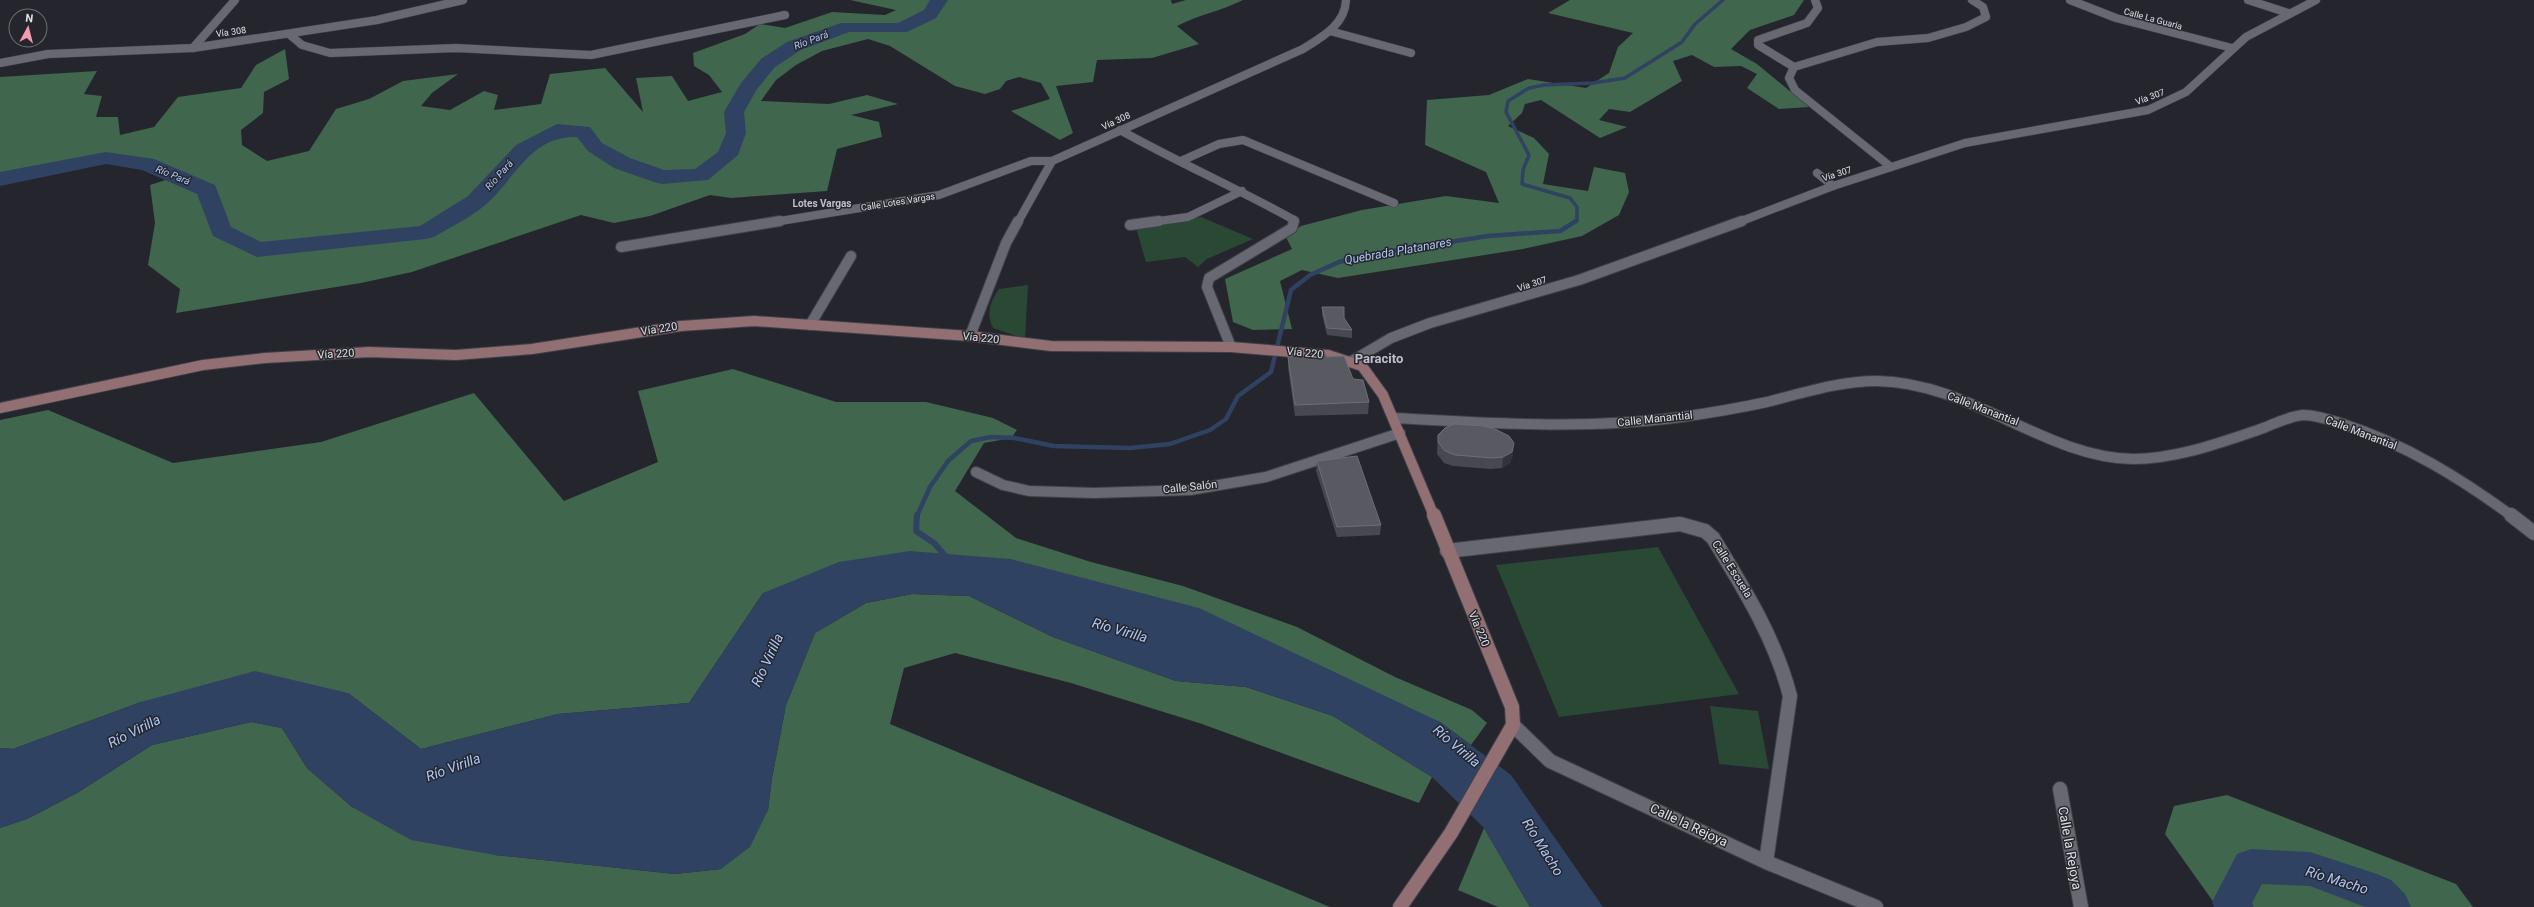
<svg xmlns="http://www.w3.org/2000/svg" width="2534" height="907" font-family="Roboto,sans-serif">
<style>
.green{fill:#2a4935}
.forest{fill:#40664d}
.water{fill:#304262}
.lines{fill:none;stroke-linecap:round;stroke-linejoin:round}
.stream-far2{stroke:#304262;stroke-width:3.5}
.stream-far1{stroke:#304262;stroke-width:4.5}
.stream{stroke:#304262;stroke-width:6}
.river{fill:#304262;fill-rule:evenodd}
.minor-far2-casing{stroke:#404147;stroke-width:9}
.minor-far1-casing{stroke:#404147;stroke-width:12}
.minor-casing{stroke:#404147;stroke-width:16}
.tertiary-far1-casing{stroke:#404147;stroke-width:9}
.tertiary-casing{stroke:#404147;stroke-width:12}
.secondary-far1-casing{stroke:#404147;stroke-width:12}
.secondary-casing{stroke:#404147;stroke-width:16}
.minor-far2{stroke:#686872;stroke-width:8}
.minor-far1{stroke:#686872;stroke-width:10}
.minor{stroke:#686872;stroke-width:14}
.tertiary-far1{stroke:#686872;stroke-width:8}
.tertiary{stroke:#686872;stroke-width:10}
.secondary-far1{stroke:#916f72;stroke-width:10}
.secondary{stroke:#916f72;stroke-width:14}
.wall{fill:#484851}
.shaded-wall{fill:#33333c}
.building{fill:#595961;stroke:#6e6e76}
.labels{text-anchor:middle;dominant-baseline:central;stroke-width:3;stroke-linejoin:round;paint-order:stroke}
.far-street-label{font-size:9px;fill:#e0e1e6;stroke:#25252d}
.far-water-label{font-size:10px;font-style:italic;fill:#adc8f7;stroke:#25252d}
.far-neighbourhood-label{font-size:10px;font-weight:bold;fill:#c0c0cb;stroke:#25252d}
.street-label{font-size:11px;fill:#e0e1e6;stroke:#25252d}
.water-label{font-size:12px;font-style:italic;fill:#adc8f7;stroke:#25252d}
.quarter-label{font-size:13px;font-weight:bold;fill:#c0c0cb;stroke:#25252d}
.near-street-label{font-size:13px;fill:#e0e1e6;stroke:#25252d}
.near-water-label{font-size:14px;font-style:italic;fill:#adc8f7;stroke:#25252d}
</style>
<rect width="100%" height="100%" fill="#25252d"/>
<path class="green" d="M1201,217L1253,239L1207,259L1198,267L1185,257L1146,262L1136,228Z
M1028,285L1025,339L993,328C986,313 990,302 999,289Z
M1658,547L1739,694L1559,717L1496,565Z
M1710,706L1758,711L1769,769L1719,764Z"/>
<path class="forest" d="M850,0H1171L1172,4L1186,0H1243C1221,11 1198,15 1177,26L1199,44L1152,58L1097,60L1093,82L1056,86L1073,133L1060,140L1011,111L1050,99L1041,83L1019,77L1006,81L1000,89L985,94L955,86L890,46L868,39L822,51L796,65L776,80L761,101L829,104L867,95L898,104L851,115L879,122L882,137L837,149L827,191L731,198L710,195L650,216L614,223L581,215L412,272L361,283L176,313L180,289L148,265L155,223L150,185L184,174L107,161L28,167L0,174V77L97,71L84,94L102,96L96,117H118L120,135L154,127L178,97L241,88L256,65L285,49L289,79L264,92L263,113L241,130L242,145L267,161L309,151L336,109L369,99L403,81L458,74L432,93L421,106L450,110L484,91L498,95L494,110L541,104L550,74L605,68L643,112L636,78L672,76L688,101L722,92L709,75L694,66L693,53L745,34L760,24L785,28L832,12L885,15L896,10Z
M1570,0H1804L1794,15L1750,30L1731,49L1757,64L1809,107L1779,109L1747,88L1757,74L1741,66L1714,67L1692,55L1673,61L1682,81L1630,112L1609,109L1599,120L1627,127L1600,138L1541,100L1525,104L1522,113L1508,126L1534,138L1549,154L1543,184L1588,191L1594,167L1625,173L1629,192L1619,215L1582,236L1523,249L1338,278L1302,270L1280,281L1292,329L1253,330L1233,322L1225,279L1292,249L1286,237L1301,226L1362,210L1446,196L1499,203L1486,172L1425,145L1427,100L1489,95L1528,79L1586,88L1609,73L1618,47L1633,33L1548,13Z
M733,369L836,402H926L993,418L1017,430L1011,438L984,443L955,491L1016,538L1091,562L1183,586L1297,627L1395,677L1472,710L1487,723L1471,745L1440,722L1010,559L763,593L689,703L558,714L421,749L348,693L141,702L13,749L0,748V420L48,410L173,463L321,442L474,393L564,501L658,462L638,391Z
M912,594L969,596L1053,637L1176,681L1246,687L1333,716L1432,777L1419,803L1202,724L1071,683L955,653L904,668L890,724L1330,907H0V828L27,819L77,793L152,745L251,722L282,728L307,768L352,807L495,855L675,874L721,869L768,810L772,778L786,705L815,633L866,603Z
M2227,795L2456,884L2473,907H2217L2165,834L2174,806Z
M1484,828L1530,907H1498L1458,890Z"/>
<path class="water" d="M910,551L1010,559L1199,608L1440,722L1511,775L1603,907H1530L1484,828L1432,777L1333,716L1246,687L1176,681L1053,637L969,596L912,594L866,603L815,633L786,705L772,778L768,810L750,847L721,869L675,874L495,855L411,840L352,807L307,768L282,728L251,722L152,745L77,793L27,819L0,828V748L13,749L141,702L255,671L348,693L421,749L558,714L689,703L763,593L839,562Z"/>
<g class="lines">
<path class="stream-far2" d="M1574,222L1577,220V207L1570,198L1522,184L1523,170L1529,155L1506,112L1508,101L1529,88L1544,85L1593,83L1625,78L1682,42L1695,24L1723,0"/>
<path class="stream-far1" d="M917,516L930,487L948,461L971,441L991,437L1015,438L1054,446L1130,448L1170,444L1210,430L1226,419L1238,396L1271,372L1291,290L1310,275L1339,262L1373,254L1488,236L1560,231L1576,221"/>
<path class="stream" d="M917,515L916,531L934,543L948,559"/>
<path class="river" d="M930,0H948L936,18L907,32H849L801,50L775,67L757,89L744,112L746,133L738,155L708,180L662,184L654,182L614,168L588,151L577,137C530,135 515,180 484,206C470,218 450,227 434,237L426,239L257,257L213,236L197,194L142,170L106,164L0,186V172L106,152L154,159L215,185L231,227L261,242L420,226L468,196L516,145L557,124L590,127L602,143L630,158L664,170L695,169L718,152L726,133L724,112L741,83L761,59L787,42L841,23H898L924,10Z
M2251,849L2310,852L2377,874L2391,880L2405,894L2411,907H2365L2310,886L2262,884L2252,903L2254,907H2214L2212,902L2237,854Z"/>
<g class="minor-far2-casing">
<path id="minor-far2" d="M1815,0L1818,8L1807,23L1758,40V45L1794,67L1877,42L1928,38L1966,27L1986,17L1983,7L1972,0
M2070,0L2116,18L2232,48
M2248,0L2288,13
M1330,31L1411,53
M289,34L302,45L330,53L456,48L591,55L785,15
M193,48L235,0
M1794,67L1789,78L1795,90L1891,167
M1120,130C1177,162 1237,188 1294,220V222
M1181,161L1219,144L1243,140L1394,203
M1817,173L1833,186
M774,222L939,195L1031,161H1052
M1152,222L1188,217L1242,191"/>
</g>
<g class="minor-far1-casing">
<path id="minor-far1" d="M1130,225L1159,221
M621,247L780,221
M810,325L851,256
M1231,347L1207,287L1209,278L1292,228L1294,221
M1394,418C1490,423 1585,430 1681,417C1710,413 1739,408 1767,402C1803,393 1840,381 1877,381C1970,382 2046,458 2133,459C2176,459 2219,443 2258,430C2272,425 2289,416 2303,415C2315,415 2331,420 2343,424C2405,444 2460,478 2512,516
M976,472L1003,485L1029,491L1094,493L1190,490L1266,477L1400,433"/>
</g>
<g class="minor-casing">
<path id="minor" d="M2511,515L2534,533
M1447,551L1680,524L1705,531L1713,538C1744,589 1775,638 1790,696L1766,862
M1513,725L1550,761L1766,862L1876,907
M2060,789L2081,907"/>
</g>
<g class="tertiary-far1-casing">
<path id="tertiary-far1" d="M0,63L48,54L193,48L377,20L463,0
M1018,222L1052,161L1303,49C1322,37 1345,25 1346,0
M1739,222L1833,186L1965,143L2148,110L2186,92L2246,37L2316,0"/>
</g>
<g class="tertiary-casing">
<path id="tertiary" d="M970,336L1006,243L1018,221
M1352,361L1391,338L1430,323L1579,280L1742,221"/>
</g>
<g class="secondary-far1-casing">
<path id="secondary-far1" d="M0,408L203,365L265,358L369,352L456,355L532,349L681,326L754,321L970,336L1051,346L1231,347L1328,355L1362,366L1383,395L1434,516"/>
</g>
<g class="secondary-casing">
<path id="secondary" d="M1400,907L1451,833L1513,725L1512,707L1434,515"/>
</g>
<use href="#minor-far2" class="minor-far2"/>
<use href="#minor-far1" class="minor-far1"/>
<use href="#minor" class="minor"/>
<use href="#tertiary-far1" class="tertiary-far1"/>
<use href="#tertiary" class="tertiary"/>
<use href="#secondary-far1" class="secondary-far1"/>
<use href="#secondary" class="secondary"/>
</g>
<path class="wall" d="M1322,307L1344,318L1352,330V338L1327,335L1322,315Z
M1288,357L1353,379L1369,402L1368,414L1295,416L1288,368Z
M1438,435L1513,455L1510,463L1502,468L1491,469L1453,466L1444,463L1437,454Z
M1317,461L1381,525L1380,535L1337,537L1316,471Z"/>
<path class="shaded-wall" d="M1514,443L1513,455L1510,463L1502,468L1503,457Z"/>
<path class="building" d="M1322,307H1344V318L1352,330L1327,328Z
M1325,354L1327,357L1344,356L1353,379L1363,380L1369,402L1295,405L1288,357Z
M1454,424L1484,426L1497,430L1509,436L1514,443L1512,452L1503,457L1493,458L1455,455L1445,451L1438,442V435L1445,428Z
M1357,456L1381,525L1337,527L1317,461Z"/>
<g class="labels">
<g class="far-street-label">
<text transform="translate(2153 19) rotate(15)">Calle La Guaria</text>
<text transform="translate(231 32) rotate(-8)">Vía 308</text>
<text transform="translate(2150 97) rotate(-20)">Vía 307</text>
<text transform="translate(1116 121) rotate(-25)">Vía 308</text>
<text transform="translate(1837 174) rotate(-18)">Vía 307</text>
<text transform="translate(898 202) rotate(-9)">Calle Lotes Vargas</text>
<text transform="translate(1532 284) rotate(-18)">Vía 307</text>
</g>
<g class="far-water-label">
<text transform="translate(811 40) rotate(-21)">Río Pará</text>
<text transform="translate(173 175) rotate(22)">Río Pará</text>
<text transform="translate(499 175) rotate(-48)">Río Pará</text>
</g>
<g class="far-neighbourhood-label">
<text x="822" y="203">Lotes Vargas</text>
</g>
<g class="street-label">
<text transform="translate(659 329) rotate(-9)">Vía 220</text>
<text transform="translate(981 338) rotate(6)">Vía 220</text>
<text transform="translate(1305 353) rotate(6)">Vía 220</text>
<text transform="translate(336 354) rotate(-4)">Vía 220</text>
<text transform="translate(1983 409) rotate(21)">Calle Manantial</text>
<text transform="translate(1655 419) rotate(-6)">Calle Manantial</text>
<text transform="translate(2361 433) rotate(21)">Calle Manantial</text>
<text transform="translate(1190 487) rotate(-6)">Calle Salón</text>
<text transform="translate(1732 569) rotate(58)">Calle Escuela</text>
<text transform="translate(1479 629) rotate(67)">Vía 220</text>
</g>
<g class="water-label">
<text transform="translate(1398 251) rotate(-10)">Quebrada Platanares</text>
</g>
<g class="quarter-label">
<text x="1379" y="358">Paracito</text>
</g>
<g class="near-street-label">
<text transform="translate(1689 825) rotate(25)">Calle la Rejoya</text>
<text transform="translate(2070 848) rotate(80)">Calle la Rejoya</text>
</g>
<g class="near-water-label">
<text transform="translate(1120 630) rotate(16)">Río Virilla</text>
<text transform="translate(767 660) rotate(-65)">Río Virilla</text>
<text transform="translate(134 731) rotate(-27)">Río Virilla</text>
<text transform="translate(1457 746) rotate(40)">Río Virilla</text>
<text transform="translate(453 767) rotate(-20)">Río Virilla</text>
<text transform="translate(1543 847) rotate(58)">Río Macho</text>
<text transform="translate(2337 880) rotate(17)">Río Macho</text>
</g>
</g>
<g transform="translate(28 28) rotate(7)"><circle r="19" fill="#25252d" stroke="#707077"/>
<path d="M0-3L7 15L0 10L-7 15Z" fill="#f29aae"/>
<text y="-6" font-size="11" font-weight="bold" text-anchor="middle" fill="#e0e1e6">N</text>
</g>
</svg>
